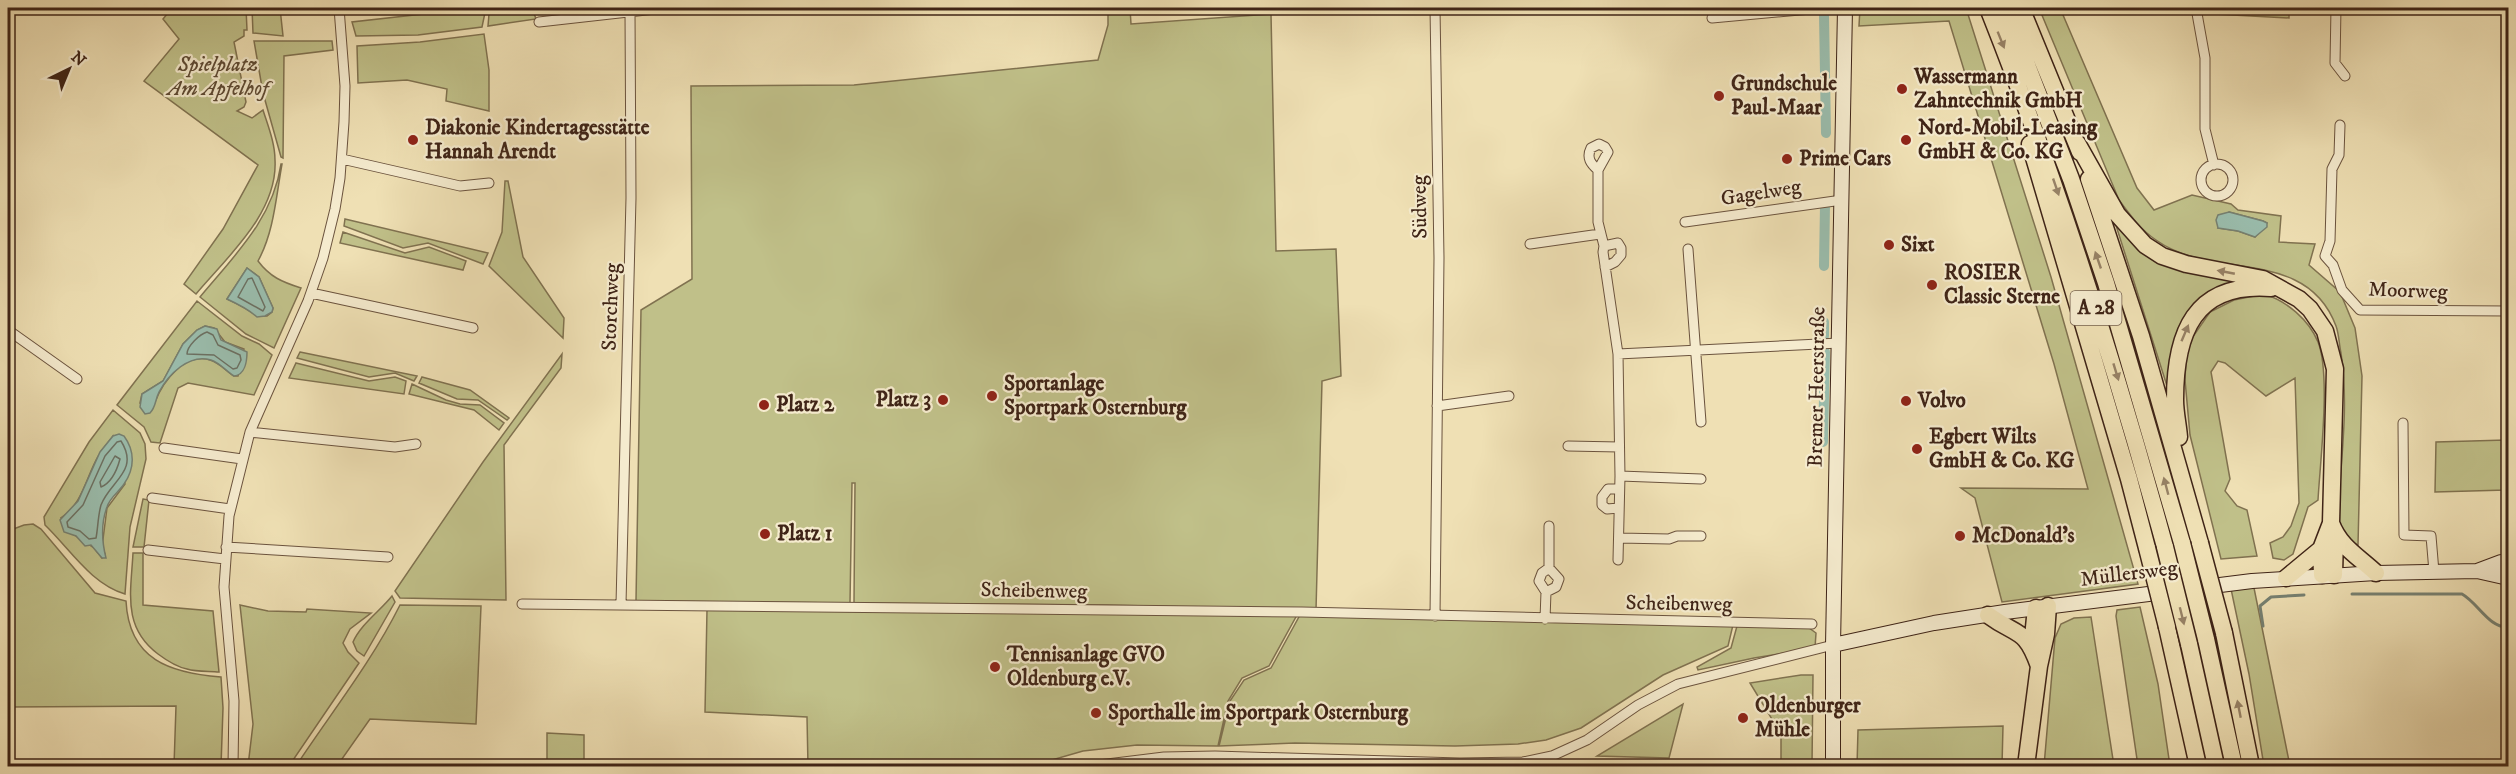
<svg xmlns="http://www.w3.org/2000/svg" width="2516" height="774" font-family="'IM FELL DW Pica',serif">
<style>
.green{fill:#c0c089;stroke:#807250;stroke-width:1.5;fill-rule:evenodd}
.water{fill:#9abdad;stroke:#768071;stroke-width:1.5}
.lines{fill:none;stroke-linecap:round;stroke-linejoin:round}
.shore{stroke:#6c7062;stroke-width:1.5}
.stream{stroke:#768071;stroke-width:3}
.canal{stroke:#9abdad;stroke-width:10}
.street-casing{stroke:#6b533e;stroke-width:11}
.secondary-casing{stroke:#3f2417;stroke-width:16}
.highway-casing{stroke:#3f2417;stroke-width:19}
.street{stroke:#f5ebce;stroke-width:9}
.secondary{stroke:#f5ebce;stroke-width:14}
.highway{stroke:#efe0b4;stroke-width:16}
.highway-bridge-casing{stroke:#3f2417;stroke-width:19;stroke-linecap:butt}
.highway-bridge{stroke:#efe0b4;stroke-width:16}
.oneway{fill:#978266}
.poi-dot{fill:#8f2418;stroke:#f5ebce;stroke-width:2}
.labels{text-anchor:middle;dominant-baseline:central;stroke-width:4.5;stroke-linejoin:round;paint-order:stroke}
.shield{fill:#f5ebce;stroke:#76604e;stroke-width:1.5}
.shield-label{font-size:20px;font-weight:bold;fill:#3f2417}
.park-label{font-size:21px;font-style:italic;fill:#5f4b34;stroke:#f5ebce}
.poi-label{font-size:21px;font-weight:bold;fill:#3f2417;stroke:#f5ebce;text-anchor:start}
.street-label{font-size:21px;fill:#3f2417;stroke:#f5ebce}
</style>
<rect width="100%" height="100%" fill="#efe0b4"/>
<filter id="stains"><feTurbulence type="fractalNoise" baseFrequency=".00333" numOctaves="4"/><feColorMatrix values="0 0 0 0 .2 0 0 0 0 .09 0 0 0 0 .02 0 0 0 .5 -.17"/></filter>
<radialGradient id="worn" r=".72"><stop offset=".6" stop-color="#630" stop-opacity="0"/><stop offset="1" stop-color="#630" stop-opacity=".3"/></radialGradient>
<path class="green" d="M172,8H246L247,30H244V36L234,42L246,102L244,107L237,111L252,118L263,110C268,126 275,143 275,160C278,213 227,257 196,294L184,284L223,229L258,165L144,81L179,39L163,19Z
M252,8H280L283,36L253,33Z
M477,8H486L482,27L418,35L356,36L352,22Z
M492,8H532L536,19L488,26L489,14Z
M1108,8H1130L1131,24L1271,14L1276,251L1336,249L1341,376L1322,381L1316,610L1107,605L854,603L855,483H852L850,603L636,601L641,310L692,279L691,86L854,85L1098,60L1108,25Z
M1860,8H1966L2051,277L2138,584L2002,602L1975,498L1961,488L2088,489L2054,364L1949,21L1859,26Z
M2039,8H2060L2137,188L2154,210L2192,195L2231,204L2238,210L2281,216L2279,242L2315,244L2309,265L2340,292L2355,328L2362,376L2358,545L2345,540L2340,529L2338,512C2341,459 2349,405 2341,353C2339,344 2339,334 2336,326C2306,246 2213,281 2156,240C2141,230 2130,215 2119,200ZM2229,212L2263,221L2267,223L2255,237L2238,231L2218,228Z
M2195,8H2289V18L2196,13Z
M484,34L489,70V111L446,101L447,89L407,80L358,83L357,46L420,42Z
M254,41H332L333,50L284,56L283,158L281,157L263,93Z
M281,164H282C276,197 274,232 258,261C270,277 282,282 301,288L274,348L246,334L200,297C234,256 273,219 281,164ZM247,268L259,277L273,308L272,312L267,316H257C248,309 238,304 227,299Z
M505,181H508L523,257L564,318L563,338L489,266L502,232Z
M2113,216L2130,237L2255,282L2209,295L2168,389Z
M345,219L488,253L483,264L428,243L403,248L344,226Z
M343,232L405,253L429,247L466,261L463,270L340,243Z
M2264,294C2287,301 2309,320 2318,342C2331,374 2320,463 2318,500L2308,507L2293,554L2284,560L2273,558L2270,543L2283,537L2291,526L2299,503L2295,378L2266,396L2225,363L2218,361L2211,372L2230,479L2225,491L2237,506L2247,510L2257,556L2221,559L2190,435L2185,380L2186,358L2192,338L2210,312L2234,300Z
M197,301L242,336L259,344L272,355L254,395L188,383L178,388L160,443L151,442L144,427L117,405ZM205,326L214,328L225,342L244,349L238,376H234C226,371 220,363 210,360C185,352 163,381 155,402L140,403L142,394L163,381L183,344L197,330Z
M300,352L417,376L414,381L395,373L369,377L297,358Z
M562,354L561,368L504,445L506,600L400,598L395,591L483,462Z
M296,363L369,381L395,377L406,381L404,394L289,378Z
M422,377L470,390L509,418L507,420L478,400L457,399L419,383Z
M412,384L446,400L460,404L480,405L504,423L499,430L474,410L409,394Z
M113,410L140,433L145,444L146,459L130,527L125,594C91,584 70,549 45,525L44,517L89,442ZM113,436L125,484L107,508L102,547L105,554L102,558L94,548L76,536L61,518C83,504 86,476 99,455C103,448 109,442 113,436Z
M2506,440V490L2435,492L2436,442Z
M143,499L149,500L144,547H133Z
M33,524L41,529L95,593L126,601C129,660 170,673 221,677L223,708L221,766H174L176,706L8,707V531L24,525Z
M133,553H143V605L213,611L219,672C209,671 197,672 187,669C177,667 166,660 158,654C122,627 131,592 133,553Z
M2254,588L2290,766H2264L2249,674L2231,589Z
M392,596L395,602L364,656L357,651L353,642C361,624 380,611 392,596Z
M240,605L268,611L306,612L307,609L371,613L350,629L343,643L348,652L359,663L289,766H248L253,724Z
M400,605L481,606L476,724L370,719L337,766H296C331,713 371,663 400,605Z
M2140,607L2158,684L2170,766H2134H2138L2116,616L2117,610Z
M707,610L1297,615L1269,666L1242,678L1228,701L1218,746L1137,745L1083,751L1031,766H808L807,717L705,712Z
M1300,615L1733,625L1728,646L1663,675L1581,728L1546,740L1518,744L1455,746L1295,743L1219,746L1230,701L1244,680L1271,668Z
M2091,617L2114,766H2044L2055,638L2061,624L2074,618Z
M1737,626L1809,628L1816,633L1815,648L1754,658L1698,670L1697,667L1731,648Z
M1801,675H1813L1812,766L1781,764V734L1750,683Z
M1683,704L1669,758L1597,756Z
M2003,726L2002,766H1857L1858,730Z
M547,733L584,735V766H547Z"/>
<path class="water" d="M2229,212L2263,221L2267,223V227L2255,237L2238,231L2218,228L2216,220L2218,215Z
M247,268L259,277L273,308L272,312L265,316L257,317C248,309 238,304 227,299Z
M205,326L217,329L221,340L247,352C247,361 245,375 234,376C226,371 220,363 211,360C189,353 168,375 159,392C155,400 156,407 150,413L145,414L140,407L142,394L163,381L183,344L197,330Z
M119,434L124,436C135,451 135,468 124,484C119,492 110,497 107,507C101,523 102,542 106,558H102L91,545L85,546L76,536L64,532L60,520L78,501L100,452L113,436Z"/>
<g class="lines">
<path class="shore" d="M252,278L265,307L263,311L238,297L248,279Z
M207,332L213,335L218,345L240,355L241,360L237,368L233,369L214,355L187,354C187,346 200,334 207,332Z
M121,441C140,471 110,481 101,505C98,515 98,528 96,538L89,539L80,531L68,527L67,522L83,505L105,456L117,442Z
M115,456L120,459C117,470 111,483 101,487L100,482Z"/>
<path class="stream" d="M2352,594H2462C2478,603 2489,628 2508,627
M2263,626L2260,606L2271,597L2304,595"/>
<path class="canal" d="M1824,15L1826,133
M1824,266L1825,205
M1824,322V336
M1823,442L1825,352"/>
<g class="street-casing">
<path id="street" d="M2196,8L2205,58V129L2214,165
M2336,8L2335,63L2345,76
M1712,18L1822,8
M539,22L664,8
M2340,125L2339,155L2332,169L2330,241L2325,256L2333,265L2342,290L2360,310L2508,311
M342,159L460,186L489,183
M2201 180a16 16 0 1 1 32 0a16 16 0 1 1-32 0Z
M1598,170C1591,164 1586,158 1591,148L1599,144L1605,147L1608,152L1598,170V222L1604,246
M1685,222L1842,200
M1530,244L1600,234
M1688,249L1701,422
M1605,267L1615,262L1621,255V248L1618,243L1604,246L1603,252L1618,354L1620,476L1618,560
M311,293L473,328
M8,330L77,379
M1618,354L1839,343
M1437,406L1509,396
M2403,423L2404,535L2431,536L2434,572
M250,432L395,447L416,444
M1568,446L1619,447
M164,448L242,459
M1620,476L1701,479
M1619,489H1608L1602,497V505L1607,509L1619,508
M152,498L230,509
M1619,538L1669,539L1677,536H1701
M226,547L388,557
M148,550L225,559
M1549,568V526
M522,604L1302,612L1812,624
M621,604L631,198L630,11
M1435,616L1439,258L1435,8
M1545,619L1546,592L1556,587L1559,579L1549,568L1542,573L1539,581L1546,592
M233,766L234,701L224,587L229,516L250,432L308,301L323,258L335,209L340,178L344,122L345,86L339,8
M1091,766L1164,757L1215,756L1460,763L1523,762L1552,756L1587,740L1638,705L1678,684L1833,645"/>
</g>
<g class="secondary-casing">
<path id="secondary" d="M2477,571L2501,562H2508
M1833,645L1934,623L2005,612L2252,581L2376,573L2477,571L2508,578
M1833,766V645L1845,8"/>
</g>
<g class="highway-casing">
<path id="highway" d="M1988,8C2058,184 2115,364 2165,547
M2005,8L2071,179L2106,283L2182,543
M2021,8L2080,152
M2077,143L2117,214L2145,245L2162,256L2186,264L2263,279L2299,299L2310,309L2325,331L2335,369L2331,523L2321,549L2286,578
M2030,144L2129,479L2147,548
M2089,179L2141,336L2200,543
M2179,437C2178,425 2175,412 2175,400C2175,333 2194,282 2271,288
M2331,523C2340,547 2358,556 2376,573
M2321,549L2322,575
M2334,575L2335,535
M1988,615C2018,637 2025,627 2039,666
M2167,627L2198,766
M2224,633L2251,766
M2206,639L2234,766
M2189,644L2216,766
M2032,647L2036,608
M2026,766L2039,666L2046,634L2048,606"/>
</g>
<use href="#street" class="street"/>
<use href="#secondary" class="secondary"/>
<use href="#highway" class="highway"/>
<g class="highway-bridge-casing">
<path id="highway-bridge" d="M2182,543L2206,639
M2200,543L2224,633
M2165,547L2189,644
M2147,548L2167,627"/>
</g>
<use href="#highway-bridge" class="highway-bridge"/>
</g>
<defs><path id="oneway-solid" d="M-6-.8H1V-3.2L6.5 0L1 3.2V.8H-6Z" transform="scale(1.5)"/></defs>
<g class="oneway">
<use href="#oneway-solid" transform="translate(2001 40) rotate(68)"/>
<use href="#oneway-solid" transform="translate(2056 187) rotate(71)"/>
<use href="#oneway-solid" transform="translate(2098 260) rotate(-109)"/>
<use href="#oneway-solid" transform="translate(2226 272) rotate(-169)"/>
<use href="#oneway-solid" transform="translate(2185 333) rotate(-67)"/>
<use href="#oneway-solid" transform="translate(2116 372) rotate(73)"/>
<use href="#oneway-solid" transform="translate(2166 486) rotate(-105)"/>
<use href="#oneway-solid" transform="translate(2182 616) rotate(76)"/>
<use href="#oneway-solid" transform="translate(2239 709) rotate(-101)"/>
</g>
<g class="poi-dot">
<circle cx="1902" cy="89" r="6"/>
<circle cx="1719" cy="96" r="6"/>
<circle cx="413" cy="140" r="6"/>
<circle cx="1906" cy="140" r="6"/>
<circle cx="1787" cy="159" r="6"/>
<circle cx="1889" cy="245" r="6"/>
<circle cx="1932" cy="285" r="6"/>
<circle cx="992" cy="396" r="6"/>
<circle cx="943" cy="400" r="6"/>
<circle cx="1906" cy="401" r="6"/>
<circle cx="764" cy="405" r="6"/>
<circle cx="1917" cy="449" r="6"/>
<circle cx="765" cy="534" r="6"/>
<circle cx="1960" cy="536" r="6"/>
<circle cx="995" cy="667" r="6"/>
<circle cx="1096" cy="713" r="6"/>
<circle cx="1743" cy="718" r="6"/>
</g>
<g class="labels">
<rect class="shield" x="2070.5" y="291" width="51" height="34" rx="4.5"/>
<g class="shield-label">
<text x="2096" y="308">A 28</text>
</g>
<g class="park-label">
<text x="218" y="65">Spielplatz<tspan x="218" dy="24">Am Apfelhof</tspan></text>
</g>
<g class="poi-label">
<text x="1914" y="77">Wassermann<tspan x="1914" dy="24">Zahntechnik GmbH</tspan></text>
<text x="1731" y="84">Grundschule<tspan x="1731" dy="24">Paul-Maar</tspan></text>
<text x="425" y="128">Diakonie Kindertagesstätte<tspan x="425" dy="24">Hannah Arendt</tspan></text>
<text x="1918" y="128">Nord-Mobil-Leasing<tspan x="1918" dy="24">GmbH &amp; Co. KG</tspan></text>
<text x="1799" y="159">Prime Cars</text>
<text x="1901" y="245">Sixt</text>
<text x="1944" y="273">ROSIER<tspan x="1944" dy="24">Classic Sterne</tspan></text>
<text x="1004" y="384">Sportanlage<tspan x="1004" dy="24">Sportpark Osternburg</tspan></text>
<text x="931" y="400" text-anchor="end">Platz 3</text>
<text x="1918" y="401">Volvo</text>
<text x="776" y="405">Platz 2</text>
<text x="1929" y="437">Egbert Wilts<tspan x="1929" dy="24">GmbH &amp; Co. KG</tspan></text>
<text x="777" y="534">Platz 1</text>
<text x="1972" y="536">McDonald's</text>
<text x="1007" y="655">Tennisanlage GVO<tspan x="1007" dy="24">Oldenburg e.V.</tspan></text>
<text x="1755" y="706">Oldenburger<tspan x="1755" dy="24">Mühle</tspan></text>
<text x="1108" y="713">Sporthalle im Sportpark Osternburg</text>
</g>
<g class="street-label">
<text transform="translate(1761 193) rotate(-9)">Gagelweg</text>
<text transform="translate(1420 207) rotate(-91)">Südweg</text>
<text transform="translate(2408 291) rotate(2)">Moorweg</text>
<text transform="translate(611 307) rotate(-88)">Storchweg</text>
<text transform="translate(1817 387) rotate(-89)">Bremer Heerstraße</text>
<text transform="translate(2129 574) rotate(-7)">Müllersweg</text>
<text transform="translate(1034 591) rotate(1)">Scheibenweg</text>
<text transform="translate(1679 604) rotate(1)">Scheibenweg</text>
</g>
</g>
<rect width="2516" height="774" fill="none" stroke="#efe0b4" stroke-width="30"/>
<rect x="9" y="9" width="2498" height="756" fill="none" stroke="#3f2417" stroke-width="3"/>
<rect x="15" y="15" width="2486" height="744" fill="none" stroke="#3f2417" stroke-width="1.5"/>
<g transform="translate(69 69) rotate(43)" stroke="#f5ebce" stroke-width="4.5" paint-order="stroke">
<path d="M0-4.5L10 22L0 15L-10 22Z" fill="#3f2417"/>
<text y="-9" font-size="16" font-weight="bold" text-anchor="middle" fill="#3f2417">N</text>
</g>
<rect width="100%" height="100%" filter="url(#stains)"/>
<rect width="100%" height="100%" fill="url(#worn)"/>
</svg>
